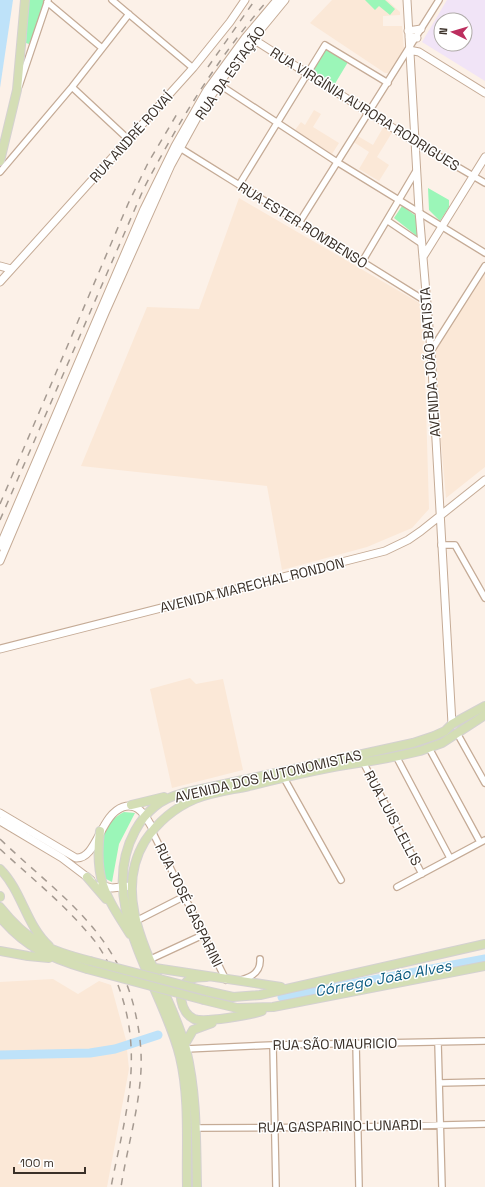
<svg xmlns="http://www.w3.org/2000/svg" width="485" height="1187" font-family="'Space Grotesk',sans-serif">
<style>
.commercial{fill:#f1e4f7;fill-rule:evenodd}
.built{fill:#fbe8d7}
.green{fill:#9bf6b8}
.water{fill:#bee2f9}
.lines{fill:none;stroke-linecap:round;stroke-linejoin:round}
.river{stroke:#bee2f9;stroke-width:9}
.street-casing{stroke:#c5ab96;stroke-width:8}
.secondary-casing{stroke:#c5ab96;stroke-width:9}
.primary-casing{stroke:#d4d1d0;stroke-width:10}
.street{stroke:#fff;stroke-width:5.5}
.secondary{stroke:#fff;stroke-width:7}
.primary{stroke:#d4deb5;stroke-width:8}
.rail{stroke:#a59a91;stroke-width:1.5;stroke-dasharray:7 7;stroke-linecap:butt}
.primary-bridge-casing{stroke:#d4d1d0;stroke-width:10;stroke-linecap:butt}
.primary-bridge{stroke:#d4deb5;stroke-width:8}
.labels{text-anchor:middle;dominant-baseline:central;stroke-width:3;stroke-linejoin:round;paint-order:stroke}
.street-label{font-size:14px;fill:#3a3028;stroke:#fff}
.water-label{font-size:15px;font-style:italic;fill:#0b5b80;stroke:#fff}
</style>
<rect width="100%" height="100%" fill="#fcf1e8"/>
<path class="commercial" d="M447,0H485V81L422,42ZM441,20H465V44H441Z"/>
<path class="built" d="M332,0H387L400,12V15L383,16V26H402L404,50L388,73H385L310,23Z
M314,110L321,114L313,127L339,143L332,154L295,130L301,122L305,125Z
M384,126L393,131L377,157L389,165L379,181L359,169L369,152L352,141L356,135L373,145Z
M239,198L423,305L429,509L412,528L367,547L282,570L267,486L81,466L147,307L199,309Z
M485,273V467L446,498L433,351Z
M190,678L196,684L223,679L243,770L172,788L150,689Z
M53,979L78,994L99,981L111,985L126,1040L129,1069L107,1187H0V982Z"/>
<path class="green" d="M28,0H44L39,22L29,44L26,43Z
M365,0H385L395,9L390,15L379,6L375,10Z
M325,49L348,62L333,87L310,73Z
M428,188L449,200V207L440,221L429,210Z
M402,206L416,216L418,237L394,218Z
M124,812L135,813L119,844L112,882L104,878C101,851 95,827 124,812Z"/>
<path class="water" d="M0,0H13L0,88Z"/>
<g class="lines">
<path class="river" d="M282,997L485,959
M0,1055L90,1053L115,1049L158,1035"/>
<g class="street-casing">
<path id="street" d="M112,0L193,68
M47,2L102,48
M217,83L337,162L485,253
M19,86L48,0
M72,87L129,140
M415,142L485,183
M180,148L427,302
M0,172L72,87L129,14
M239,185L325,45L388,83
M388,221L422,244
M299,223L439,0
M362,262L416,171
M431,351L485,266
M441,545H455L485,598
M457,733L485,783
M429,748L480,842
M396,756L450,858
M363,762L422,874
M284,778L341,880
M152,831L226,980
M397,887L485,840
M136,921L185,896
M151,959L205,934
M241,980C252,977 261,972 260,959
M356,1043L359,1187
M438,1043L442,1187
M273,1045L276,1187
M186,1049L273,1045L485,1041
M439,1083L485,1082
M195,1128L358,1127L485,1124"/>
</g>
<g class="secondary-casing">
<path id="secondary" d="M407,0L419,211L431,351L452,724
M408,31L421,29
M409,37L417,38
M249,38L253,39L415,142
M409,50L419,52L485,93
M423,257L485,157
M0,266L11,269
M0,282L193,68L230,22L245,0
M0,546L144,209L175,146L207,90L245,38L277,0
M0,561L105,313L171,165L199,114L234,62L285,0
M0,649L385,551L408,540L421,531L485,480
M0,813L76,858C97,859 100,815 123,807C139,802 146,817 153,829
M0,821L62,858L91,880
M100,885L112,888L131,886"/>
</g>
<g class="primary-casing">
<path id="primary" d="M0,161L17,90L25,0
M131,805L164,797
M100,831C94,879 105,895 130,934
M0,869C22,891 26,925 49,946
M87,877L106,899
M0,896V897
M0,907C28,942 47,950 90,961
M0,917C25,947 50,958 87,969
M0,951L28,956L49,958
M155,968L281,987
M207,977C201,977 194,977 189,980C175,989 181,1013 194,1019C205,1023 250,1015 262,1011
M206,991L233,997L260,995L485,944
M204,1000L237,1008L273,1007L485,966
M185,1044L193,1030L212,1023
M187,1187C186,1145 190,1099 180,1057C163,986 95,905 135,831C146,811 160,799 183,793L413,743L434,736L445,731L452,724L485,706
M197,1187C196,1141 197,1094 186,1049C170,984 104,908 145,841C157,823 174,808 195,799C212,792 231,790 249,786C285,777 322,768 358,763C379,760 400,756 420,751L442,743L485,715"/>
</g>
<use href="#street" class="street"/>
<use href="#secondary" class="secondary"/>
<use href="#primary" class="primary"/>
<path class="rail" d="M208,67L255,0
M0,504L128,204L148,163L177,114
M0,520L144,188C179,121 218,57 268,0
M0,839C55,892 114,928 134,1007C139,1028 142,1048 141,1070C139,1110 127,1148 121,1187
M0,849C29,876 62,902 88,933C102,948 110,966 118,985C145,1057 125,1115 111,1187"/>
<g class="primary-bridge-casing">
<path id="primary-bridge" d="M90,961L206,991
M87,969L204,1000"/>
</g>
<use href="#primary-bridge" class="primary-bridge"/>
</g>
<g class="labels">
<g class="street-label">
<text transform="translate(230 73) rotate(-55)">RUA DA ESTAÇÃO</text>
<text transform="translate(365 109) rotate(32)">RUA VIRGÍNIA AURORA RODRIGUES</text>
<text transform="translate(131 137) rotate(-48)">RUA ANDRÉ ROVAÍ</text>
<text transform="translate(303 225) rotate(32)">RUA ESTER ROMBENSO</text>
<text transform="translate(430 362) rotate(-94)">AVENIDA JOÃO BATISTA</text>
<text transform="translate(252 585) rotate(-14)">AVENIDA MARECHAL RONDON</text>
<text transform="translate(268 776) rotate(-13)">AVENIDA DOS AUTONOMISTAS</text>
<text transform="translate(393 818) rotate(62)">RUA LUIS LELLIS</text>
<text transform="translate(189 905) rotate(64)">RUA JOSÉ GASPARINI</text>
<text transform="translate(335 1044) rotate(-1)">RUA SÃO MAURICIO</text>
<text transform="translate(340 1126) rotate(-1)">RUA GASPARINO LUNARDI</text>
</g>
<g class="water-label">
<text transform="translate(383 978) rotate(-11)">Córrego João Alves</text>
</g>
</g>
<g transform="translate(453 32) rotate(275)"><circle r="19" fill="#ffffff" stroke="#b0aca9"/>
<path d="M0-3L7 15L0 10L-7 15Z" fill="#bc2e5e"/>
<text y="-6" font-size="11" font-weight="bold" text-anchor="middle" fill="#3a3028">N</text>
</g>
<path d="M14 1167v6h71v-6" fill="none" stroke="#3a3028" stroke-width="2"/>
<text x="20" y="1167" font-size="12" fill="#3a3028" stroke="#ffffff" stroke-width="3" paint-order="stroke">100 m</text>
</svg>
